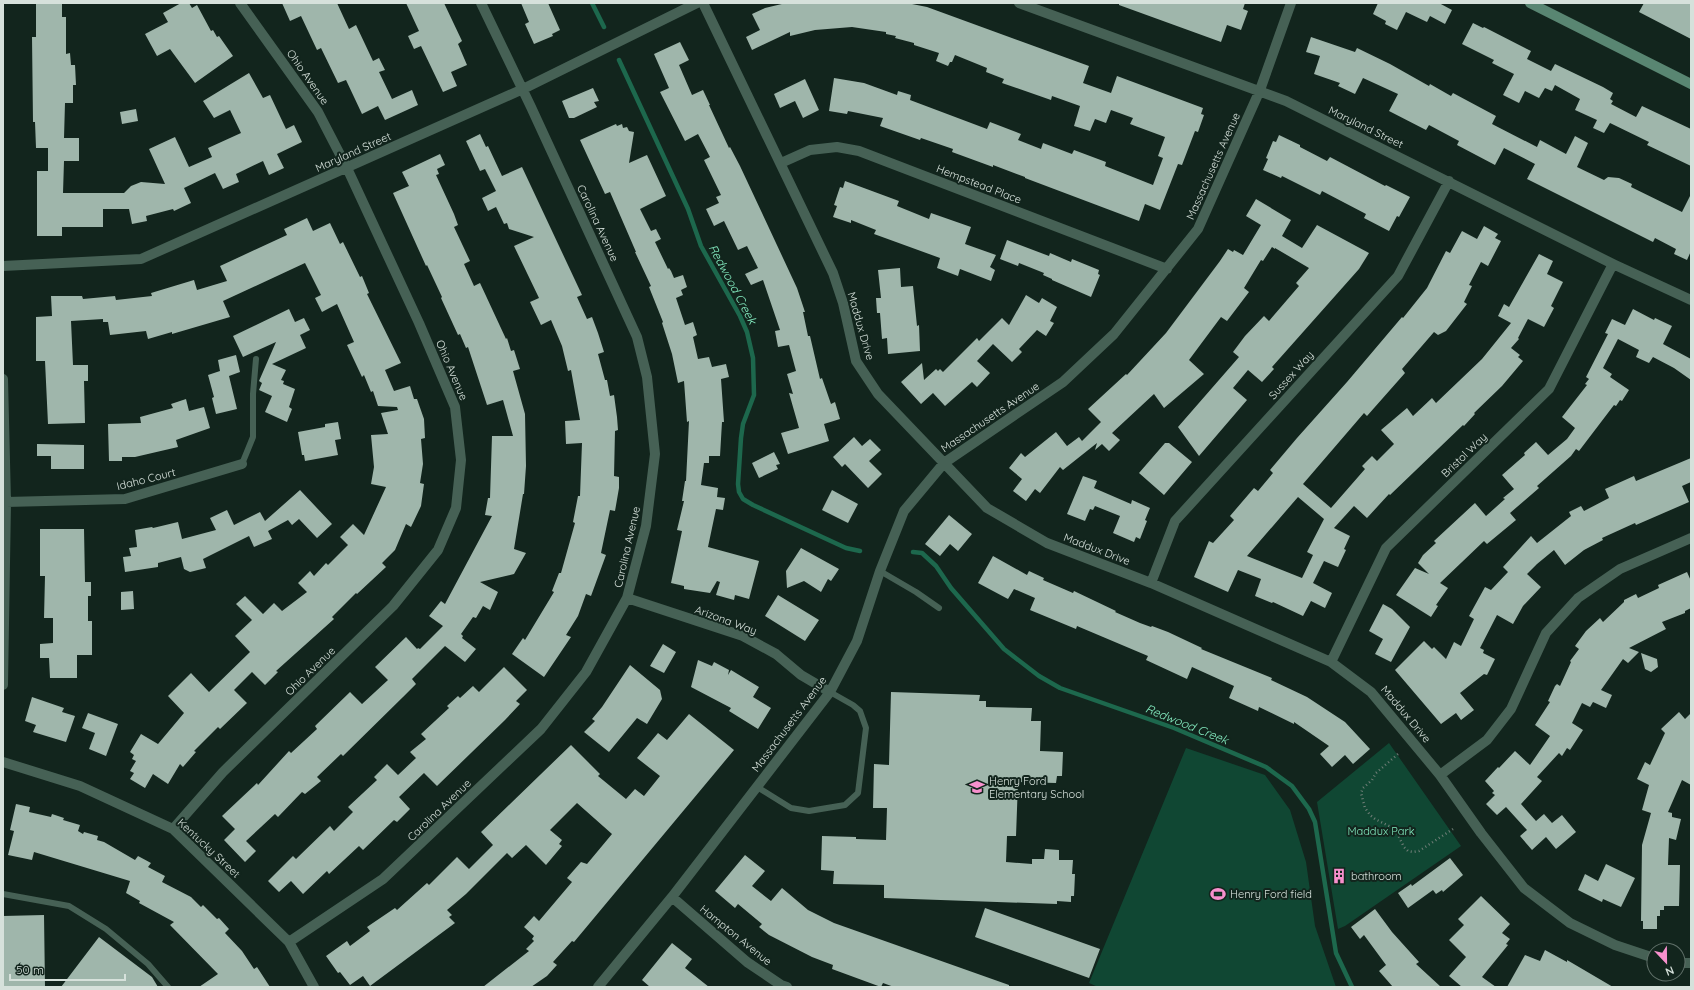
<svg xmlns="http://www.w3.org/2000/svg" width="1694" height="990" font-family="Quicksand,sans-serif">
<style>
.green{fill:#104733}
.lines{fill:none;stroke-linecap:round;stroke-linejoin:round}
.stream{stroke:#1d684d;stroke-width:4.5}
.building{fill:#9fb6ab;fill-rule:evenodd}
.path{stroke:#707f78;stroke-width:2.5;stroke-dasharray:1 3;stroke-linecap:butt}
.service{stroke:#466155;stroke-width:6}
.minor{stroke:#466155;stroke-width:10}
.secondary{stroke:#598672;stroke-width:10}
.labels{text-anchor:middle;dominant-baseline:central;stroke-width:4;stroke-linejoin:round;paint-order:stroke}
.street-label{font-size:11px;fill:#d6e1db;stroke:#12251d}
.poi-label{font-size:11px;fill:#d6e1db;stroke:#12251d;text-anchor:start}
.park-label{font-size:11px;fill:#82e9be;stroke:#12251d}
.water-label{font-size:12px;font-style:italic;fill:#83eabf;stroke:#12251d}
</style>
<rect width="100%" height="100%" fill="#12251d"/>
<path class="green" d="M1389,743L1461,846L1345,926L1338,929L1317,802Z
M1186,748L1265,775L1290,810L1306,862L1315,926L1336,987H1098L1089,983Z"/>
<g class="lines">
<path class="stream" d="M592,3L604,27
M619,60L688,209L701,246L740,316L747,332L753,358L754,395L743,424L741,438L738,484L739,492L743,499L753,505L846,548L860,551
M913,552L922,553L936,566L951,588L1004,649L1039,676L1060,688L1174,728L1266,767L1292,786L1309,809L1315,822L1336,953L1352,987"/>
</g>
<path class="building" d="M36,3H62V17H66V54L70,53L71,65H75L76,85H73V103H65L64,138H79V161H64L63,193H124L131,186L141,182L165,184L149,149L175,137L189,167L212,157L208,148L241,133L230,110L214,118L203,101L249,73L263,98L270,95L286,129L294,125L302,142L277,154L284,168L269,175L263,161L236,174L239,182L223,189L215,173L184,188L191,203L174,211L173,209L146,216L147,221L132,224L129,209H103V227H62V236H37V171H48V148H36L35,122H33L32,37H36Z
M181,3H189L192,8L197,5L211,31L213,30L217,37L219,36L233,56L195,83L170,49L157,56L145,34L168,22L163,13Z
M282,3H337L349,29L356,25L373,61L379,58L385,70L379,72L392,99L412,90L418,105L385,120L378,106L362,114L346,80L338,83L321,48L317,50L301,16L290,21Z
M406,3H444L462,41L458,44L467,65L451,72L457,86L443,92L421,46L414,49L408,36L419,31Z
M521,3H548L560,30L552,34L553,36L534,44L525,24L529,22Z
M786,3H907L927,7L1089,66L1083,83L1111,93L1117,76L1203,108L1201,114L1204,115L1198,132L1195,131L1182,165L1178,164L1160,210L1145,204L1139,221L1025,178V177L993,165V167L952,152L953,149L921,138L920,140L880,126L883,118L848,111L847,114L829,111L834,78L864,83L897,95L898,91L911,95L910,100L987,129L990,122L1021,134L1018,140L1041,149L1043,143L1072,154L1074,150L1106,162L1105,166L1153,185L1163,158L1158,156L1165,137L1130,124L1133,118L1111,110L1106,123L1095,119L1090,131L1074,126L1080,106L1052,96L1051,100L1002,83L1004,79L986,72L987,68L955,55L952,62H950L948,66L936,61L939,53L914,45V43L895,38L896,36L886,34V32L852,27L815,30L790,36V32L752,50L746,37L760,30L752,14L765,8Z
M1119,3H1245L1243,9L1248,11L1241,30L1227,25L1221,42L1119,5Z
M1378,3H1439L1452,10L1445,24L1430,16L1427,22L1406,12L1397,30L1385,24L1386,21L1373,14Z
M1644,3H1691V39L1639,12Z
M1473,23L1483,28L1484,27L1531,51L1527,59L1551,71L1555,64L1603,87L1613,93L1610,99L1613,101L1611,104L1636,117L1642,106L1691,129V166L1647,145L1649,142L1610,123L1604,133L1593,128L1597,120L1575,110L1580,99L1555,85L1552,91L1545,88L1539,98L1525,91L1519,103L1503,95L1514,74L1492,63L1494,60L1462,44Z
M1311,37L1355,52L1357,48L1390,64L1429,86L1430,84L1451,96L1453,93L1496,116L1492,124L1537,147L1540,140L1566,154L1575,136L1588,143L1577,167L1604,180L1608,177L1619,178L1632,184L1631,187L1682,212L1691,194V251L1687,260L1674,254L1676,249L1655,238L1653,242L1527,179L1535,164L1504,148L1495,165L1457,145L1459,141L1429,125L1426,130L1389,111L1398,94L1363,78L1355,94L1338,86L1340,83L1314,74L1320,56L1306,52Z
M680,42L689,60L679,65L692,95L703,90L710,105H709L729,148L730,147L740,166L797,288L805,312H803L808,336H810L820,379L822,378L831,404L835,402L840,419L824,424L829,441L788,454L781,433L799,428L789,393L793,394L787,374L796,371L789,345L778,347L775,331L780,330L763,280L751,285L745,274L758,268L747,246L738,250L724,221L714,226L706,209L719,203L716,197L721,195L704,160L710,157L698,134L685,141L660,92L669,88L654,54Z
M805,79L819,110L803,118L795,101L780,108L774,94Z
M593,88L599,101L594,102L597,107L574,118H569L562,101Z
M136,109L138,121L122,124L120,112Z
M616,124L617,126L622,124L623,128L627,127L629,131L634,132L629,163L647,155L666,196L640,209L651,231L656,229L661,239L655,242L668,269L669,268L671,271L674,278L683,275L687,287L681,290L683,295L676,298L685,325L693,322L697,335L693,337L698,359L709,357L712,367L726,364L729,377L721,379L724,422H722L720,456H709V463H704L701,485L718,488L717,497L725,498L723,510L716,509L708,547L759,561L749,599L735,595L734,600L716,595L720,582L717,581L710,593L684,589V586L671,583L682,531L677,530L684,501H682L685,481H686L689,421L687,422L684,381L678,383L672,354L662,323L663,322L649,287L651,286L635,252H636L610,192L605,194L580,140Z
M480,134L486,147L488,146L502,176L522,167L582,295L577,297L587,319L592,317L598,333L604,352L598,354L605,380H607L610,396L614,395L617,417L618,430L615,431L614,476L619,477V488L615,511L610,510L601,553L606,555L591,596L586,594L578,616L566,635L571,637L544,677L512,654L523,638L525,640L554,592L552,591L559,573H561L575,523L573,522L578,496H580L582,443L566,444L565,421L580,420L571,370L568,371L562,346L551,320L541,325L530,302L539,298L514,246L534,237L509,229L507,223L504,224L496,207L488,211L482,198L496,191L485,169L480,171L466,141Z
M1279,135L1300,145V147L1327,161L1330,157L1385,186L1386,185L1410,197L1399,217L1397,216L1389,231L1364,218L1366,214L1322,191L1320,195L1282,176L1281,178L1263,170L1268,159L1266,158L1273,141L1276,142Z
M440,154L445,165L437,169L439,174L436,175L454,214L458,225L454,227L470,261L464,264L474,286L480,283L506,339L507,338L511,351L514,350L520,369L513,371L525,414L526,466L524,494H523L514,549L526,553L514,574L480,582L498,592L490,610L483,606L476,618L473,617L461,634L463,636L462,638L476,649L465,662L445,646L412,679L416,684L403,697L343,756L341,754L317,777L321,781L305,794L302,792L278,817L275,814L246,841L256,851L245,862L224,840L235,829L222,816L257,783L258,785L289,751L291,753L317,729L315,726L350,692L362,704L388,680L375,667L406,637L417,649L418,648L420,649L443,626L429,616L441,601L445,604L492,516L485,515L488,498H490L492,436H513L503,400L487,405L468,347L466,348L460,334L458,335L441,298L442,297L427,265L426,266L393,193L409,186L402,172Z
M845,181L899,201L897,206L929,219L931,213L971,227L965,244L996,255L990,267L995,270L991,281L960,269L958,276L937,268L940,258L874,234L876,230L851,220V223L833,217L837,206L834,205L840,187L843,188Z
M1256,199L1291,220L1282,236L1302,248L1317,225L1369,253L1359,269L1272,367L1274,369L1262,382L1248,370L1233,388L1247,400L1199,456L1178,427L1239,357L1233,352L1245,336L1264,316L1269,321L1299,286L1296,283L1309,268L1275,248V249L1272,247L1263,261L1261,260L1244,288L1249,292L1227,321L1221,317L1189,360L1204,374L1164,408L1154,394L1112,433L1120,440L1109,451L1102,444L1095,450L1097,443L1063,470L1060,467L1040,493L1035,489L1026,501L1013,491L1022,479L1009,468L1021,453L1025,457L1056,432L1067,446L1079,437L1082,441L1101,422L1088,409L1126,374L1127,375L1166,333L1220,261L1228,249L1233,252L1234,250L1243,255L1261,225L1246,216Z
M307,218L313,231L330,223L340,244L343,242L360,277L362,276L369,293L367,294L401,363L385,370L394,391L410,386L414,399H417L424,419L425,438L421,439L423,464L420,483L424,484L421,506L411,527L406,524L395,550L382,563L386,567L357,594L356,593L332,617L334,619L276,671L278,672L265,685L252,672L234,690L247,703L220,729L218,727L194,751L196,752L183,767L180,764L168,784L153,774L145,788L130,779L134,773L130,771L136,761L132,759L134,755L130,752L141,734L158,744L184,713L168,696L191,673L209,692L250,652L235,636L252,620L236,604L245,596L263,614L274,603L282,611L307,592L298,583L310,571L314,576L326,563L328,565L348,545L340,537L353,524L364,535L386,487L371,484L374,467L371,435L388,434L381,413L398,410L397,407L378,406L373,391L371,392L364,375L362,377L347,345L354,342L337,304L322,312L315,298L321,295L305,263L223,301L230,317L172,334V332L148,339L146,331L110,335L108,322H103V319L71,321L73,365H88V381H84L85,423L48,424L45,361H36V317L52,316L51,296H82L83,299L115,296L116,300L152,296L151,293L194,280L197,290L227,281L220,266L287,235L284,229Z
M1484,226L1498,234L1495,238L1501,241L1488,266L1481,262L1469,285L1472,286L1464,302L1467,304L1446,331L1438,335L1434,332L1402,369L1405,373L1367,416L1364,413L1303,484L1331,508L1365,469L1362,466L1372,456L1377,461L1394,444L1381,430L1407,408L1413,416L1432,398L1436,403L1482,359L1511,323L1498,316L1504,304L1509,307L1539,254L1553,261L1547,274L1563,282L1551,306L1554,308L1544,327L1528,319L1518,338L1519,339L1511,348L1520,355L1518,357L1523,361L1502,386L1474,413L1475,414L1464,426L1463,425L1390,495L1389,494L1367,518L1354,506L1334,528L1350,536L1344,549L1346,550L1338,567L1324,561L1313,583L1332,593L1325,608L1311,601L1303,616L1273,602L1272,603L1255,596L1261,579L1238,570L1228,592L1194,577L1209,541L1213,543L1234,520L1230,516L1254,488L1258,491L1273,473L1270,470L1297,438L1347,382L1402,317L1403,318L1427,288L1446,251L1450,253L1462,231L1477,239ZM1298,497L1324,519L1307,552L1313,555L1302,578L1247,556Z
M1007,240L1049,256L1050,253L1071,262L1072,259L1099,270L1098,274L1100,275L1091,297L1052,280V279L1043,275L1044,273L1019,263L1018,266L1000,259Z
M900,268L901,287L913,286L917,326L919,325L920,351L888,354L887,338L882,339L880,313H877L876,298H881L878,270Z
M1026,295L1039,303L1042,298L1057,307L1050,321L1054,323L1046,336L1037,330L1019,349L1022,352L1012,362L993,344L977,361L990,373L977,387L972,382L945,406L933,393L921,404L901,382L922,363L924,380L936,369L938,371L940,369L943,372L977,338L979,341L1002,318L1009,325Z
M289,309L295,322L304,318L310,330L300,335L306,348L272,364L286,370L281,380L284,381L283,384L295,389L289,407L292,409L287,422L265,412L272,396L259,390L262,383L259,381L276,342L243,357L233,336Z
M1633,309L1654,320L1655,318L1672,326L1663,344L1691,359V380L1674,368L1653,357L1649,363L1636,357L1639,350L1618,339L1603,368L1612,374L1610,377L1629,390L1622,401L1620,400L1616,406L1614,405L1579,451L1576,449L1571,456L1537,486L1539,488L1510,513L1516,520L1487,544L1484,541L1440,583L1448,588L1436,605L1438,606L1431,617L1396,595L1415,568L1429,574L1418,563L1423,555L1436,543L1434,541L1475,503L1486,516L1505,499L1503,498L1514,489L1502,475L1525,455L1524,453L1536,442L1548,455L1567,439L1575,428L1562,417L1587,385L1585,384L1589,379L1586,377L1608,334L1605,333L1612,319L1625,325Z
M236,355L240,372L229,376L237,409L216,414L212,398L214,397L208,375L220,371L218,360Z
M186,399L189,411L204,407L210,428L176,440L178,447L135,457H122V461H109L108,424L141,423L140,417L173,408L171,404Z
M338,422L341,439L335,440L338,455L305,461L304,455H302L298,432L325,427V424Z
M854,437L862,446L870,439L881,450L869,461L882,474L868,488L845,464L842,467L833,457Z
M1165,443H1169L1192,462L1164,495L1139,473Z
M37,444L84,445V469H51V456H37Z
M774,452L780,464L776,465L778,469L759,478L752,463Z
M1691,458V482L1682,486L1689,502L1636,525L1635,523L1602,538L1603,540L1584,550L1565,565L1554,550L1537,564L1527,574L1541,587L1523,606L1513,624L1497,615L1480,648L1484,650L1483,653L1495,659L1487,675L1484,674L1460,693L1474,710L1461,720L1456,713L1441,724L1395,670L1424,641L1432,649L1434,647L1446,659L1454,642L1461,646L1474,619L1469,616L1485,587L1491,590L1508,572L1503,567L1531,536L1537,543L1571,516L1569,512L1581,506L1584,511L1609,498L1605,489L1634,476L1636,481Z
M1083,476L1097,481L1094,488L1131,504L1132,500L1150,508L1145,520L1147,521L1140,539L1136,537L1134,542L1113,533L1120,516L1095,506L1093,510L1090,509L1085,521L1067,514Z
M300,490L332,524L317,538L299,519L292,525L288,520L268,531L272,539L254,547L249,536L203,559L206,568L190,572L184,569L181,557L158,563V567L125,572L123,557L131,556L129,548L137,547L135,530L152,527L153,528L178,522L182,539L216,530L210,518L227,510L234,525L260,512L265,521Z
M832,490L858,504L848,523L822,510Z
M949,515L972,534L958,551L950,544L940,556L925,544Z
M40,529H84L85,582H91V596H88V621H92V655H77V678H50L49,658H40V644L53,643V618H44L45,576H40Z
M801,548L839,569L831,581L828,579L821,592L804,581L787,588L786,571Z
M993,556L1027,575L1029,571L1044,578L1043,580L1073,593L1074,591L1116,611L1115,612L1140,623L1151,627L1152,626L1168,632L1202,648L1201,649L1272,678L1271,680L1307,697L1345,722L1370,749L1353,764L1345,755L1332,767L1320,754L1329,746L1294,722V724L1259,707L1258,711L1229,698L1234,686L1192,667L1187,679L1146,660L1148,656L1077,626L1076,629L1030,610L1035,598L1014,589L1008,599L978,583Z
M1687,572L1691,581V608L1685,611V613L1662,622L1666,629L1629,648L1639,652L1628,663L1623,659L1601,690L1612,695L1606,708L1593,702L1590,707L1582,703L1572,723L1583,730L1570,750L1567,748L1562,756L1559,753L1537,777L1542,781L1521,804L1536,821L1544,814L1552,823L1562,815L1576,832L1556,849L1546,837L1532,850L1520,836L1527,830L1506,807L1497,815L1486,804L1495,795L1492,793L1494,791L1485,781L1498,767L1499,768L1515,751L1530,765L1550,736L1535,725L1550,702L1548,701L1555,686L1557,684L1560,686L1571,662L1570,661L1579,649L1575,646L1586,631L1600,618L1603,622L1624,602V600L1636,594L1638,598L1659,588L1658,585Z
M133,591L134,609L121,610V592Z
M778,595L819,620L805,641L765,616Z
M1383,604L1392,609L1410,627L1391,662L1375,654L1383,639L1369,631Z
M663,644L676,652L664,673L650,666Z
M1641,653L1657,659L1658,667L1651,672L1645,669Z
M698,660L712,666L714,662L729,670L728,675L731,670L759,687L753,697L771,708L758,729L729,711L731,708L691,687Z
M630,665L660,690L662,699L647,724L637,718L609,752L584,732L595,721L592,719L602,707Z
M504,667L527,690L516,701L520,704L505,720L437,786L424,773L399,797L410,809L397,822L394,820L363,850L359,846L329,874L327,871L303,894L291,881L279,892L268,881L293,856L296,859L330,826L334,831L353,812L348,807L377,780L374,777L387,764L398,775L416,758L410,752L426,739L421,734L449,708L447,706L458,696L460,698L473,686L479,692Z
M891,692L980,695L979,701H986V707L1032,708L1031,721H1041L1040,751L1063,752L1062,776H1057L1056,783L1018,782L1016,836H1007L1006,862L1032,864V859H1044L1045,849L1059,850V860H1073L1072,874H1075L1074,896H1071V902L1057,901V904L884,898V885L833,884L834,871L821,870L822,836L856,837V839L886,840L887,808H873L874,764L889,765Z
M32,697L64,708L62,712L75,716L66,742L33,732L36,725L25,721Z
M1679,712L1685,719L1691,713V785L1682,780L1668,812L1672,813V817L1681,819L1676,840L1669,838L1668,865H1680L1679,906H1664V910H1660V916H1657V929H1643V921H1641L1642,845L1651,813L1642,810L1649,785L1637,779L1645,762L1650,765L1665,733L1661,729Z
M88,713L118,724L106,756L89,749L95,733L82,728Z
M689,714L734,750L574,942L572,941L553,962L557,965L547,976L531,987H483L529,951L526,949L534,941L532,939L534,936L524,927L534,916L539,921L572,882L567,878L581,862L587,864L612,834L577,803L550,830L562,840L559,844L562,846L546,865L526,845L512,858L507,853L466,894L447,910L452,915L449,917L455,923L370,986L363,976L350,985L340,972L338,973L326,956L347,941L350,946L370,931L367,927L395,908L397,910L427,883L429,885L457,857L469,869L493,845L481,832L571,745L600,774L598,776L626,799L635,789L644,796L660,776L637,758L658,733L667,740Z
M16,804L30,807L29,812L51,817L52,814L64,818L63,820L80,825L78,831L83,834L84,832L98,836L97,840L104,842L135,860L138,856L151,863L148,867L165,876L162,882L191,897L201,907L203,905L217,919L219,918L229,929L225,933L242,951L254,969L257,967L270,987H199L218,974L170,925L174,922L139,903L140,901L126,893L130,881L34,852L32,860L8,855L14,831L10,830Z
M745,855L765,871L752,886L771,901L782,888L808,910L834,923L1009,985V987H894L883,983L881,987L832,969L833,965L812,957L769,935L759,927L762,924L738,904L735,908L715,891Z
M1450,858L1463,875L1443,892L1442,890L1436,894L1433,890L1408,908L1398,893L1411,884L1412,886Z
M1606,864L1635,878L1621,907L1603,899L1602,902L1578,890L1585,874L1598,881Z
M1481,896L1510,924L1502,933L1510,939L1506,944L1508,945L1482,977L1496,987H1462L1449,976L1466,957L1449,940L1464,925L1458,919Z
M985,908L1100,949L1089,978L975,937Z
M1375,909L1392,932L1419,962L1416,964L1441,987H1393L1379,971L1386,965L1364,935L1360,939L1351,927Z
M44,915L45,987H3V916Z
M99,937L152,977L158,987H61Z
M672,943L692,959L685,968L709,987H650L642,980Z
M1545,950L1567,962V960L1613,987H1507L1525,955L1540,961Z"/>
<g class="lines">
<path class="path" d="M1398,754L1376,773L1372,780L1363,788L1361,793L1365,808L1370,815L1375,819L1395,829L1404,847L1408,851L1413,852L1419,851L1453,829"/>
<path class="service" d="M242,464L253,437V394L256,359
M880,571L916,592L939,608
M757,787L791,808L809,811L845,805L858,793L866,728L860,711L853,705L830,692
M3,894L69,906L106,929L148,964L168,987"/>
<path class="minor" d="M703,3L833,273L843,303L856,361L878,394L987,508L1047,543L1151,583L1331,662L1371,692L1440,775L1481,833L1524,888L1570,923L1615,945L1654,958
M1019,3L1286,101L1613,264L1691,300
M781,163L810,150L837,147L859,151L1167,269
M3,266L141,259L523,89L697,3
M3,379L6,502L3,685
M6,502L125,499L242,464
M1151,583L1175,521L1398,276L1449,181
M627,598L743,636L776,654L801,675L830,692
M1331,662L1386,548L1549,389L1613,264
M3,762L80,786L173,829L289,942L314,987
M1440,775L1487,740L1511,709L1546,633L1578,598L1620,569L1691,538
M173,829L223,772L393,606L438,550L456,508L461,460L455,407L419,323L347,168L318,112L240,3
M672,897L747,962L781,985L787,987
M289,942L383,879L541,729L586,672L627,598L646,526L655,454L647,377L637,337L531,107L481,3
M1678,963H1691
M598,987L672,897L830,692L857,641L880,571L904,511L944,463L1063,382L1114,334L1198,229L1260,90L1291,3"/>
<path class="secondary" d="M1530,3L1691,84"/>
</g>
<defs>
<g id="school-bare" transform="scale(1.2)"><path d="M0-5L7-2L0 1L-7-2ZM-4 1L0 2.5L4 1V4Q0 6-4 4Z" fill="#f790cd" stroke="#12251d" stroke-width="2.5" paint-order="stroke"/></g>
<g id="building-bare" transform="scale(1.2)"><path d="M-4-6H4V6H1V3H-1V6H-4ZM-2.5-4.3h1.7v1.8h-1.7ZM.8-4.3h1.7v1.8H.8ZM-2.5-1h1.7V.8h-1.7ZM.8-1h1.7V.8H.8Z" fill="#f790cd" stroke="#12251d" stroke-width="2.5" paint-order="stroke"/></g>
<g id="stadium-bare" transform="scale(1.2)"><path d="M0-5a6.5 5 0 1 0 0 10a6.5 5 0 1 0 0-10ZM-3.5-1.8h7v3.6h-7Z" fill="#f790cd" stroke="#12251d" stroke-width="2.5" paint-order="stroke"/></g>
</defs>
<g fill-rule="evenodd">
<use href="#school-bare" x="977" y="787"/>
<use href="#building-bare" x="1339" y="876"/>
<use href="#stadium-bare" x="1218" y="894"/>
</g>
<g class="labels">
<g class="street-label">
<text transform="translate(308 77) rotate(55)">Ohio Avenue</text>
<text transform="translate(1366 127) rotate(26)">Maryland Street</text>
<text transform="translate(353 152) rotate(-24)">Maryland Street</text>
<text transform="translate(1213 166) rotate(-66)">Massachusetts Avenue</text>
<text transform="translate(979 184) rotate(21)">Hempstead Place</text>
<text transform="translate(598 223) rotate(65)">Carolina Avenue</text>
<text transform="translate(861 326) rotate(74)">Maddux Drive</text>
<text transform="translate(452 370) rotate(67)">Ohio Avenue</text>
<text transform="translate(1291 375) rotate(-48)">Sussex Way</text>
<text transform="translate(990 417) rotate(-34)">Massachusetts Avenue</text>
<text transform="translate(1464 455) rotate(-44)">Bristol Way</text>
<text transform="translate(146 479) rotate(-14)">Idaho Court</text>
<text transform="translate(627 547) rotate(-77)">Carolina Avenue</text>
<text transform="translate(1097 549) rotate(21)">Maddux Drive</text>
<text transform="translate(726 620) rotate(20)">Arizona Way</text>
<text transform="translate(310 671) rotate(-44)">Ohio Avenue</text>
<text transform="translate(1406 714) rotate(50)">Maddux Drive</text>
<text transform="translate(789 724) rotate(-53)">Massachusetts Avenue</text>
<text transform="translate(439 810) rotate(-44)">Carolina Avenue</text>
<text transform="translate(209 848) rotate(43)">Kentucky Street</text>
<text transform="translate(736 935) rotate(39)">Hampton Avenue</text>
</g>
<g class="poi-label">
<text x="989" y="781">Henry Ford<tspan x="989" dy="13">Elementary School</tspan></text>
<text x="1351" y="876">bathroom</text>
<text x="1230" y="894">Henry Ford field</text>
</g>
<g class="park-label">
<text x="1381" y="831">Maddux Park</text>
</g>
<g class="water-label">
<text transform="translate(733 284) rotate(62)">Redwood Creek</text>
<text transform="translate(1187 724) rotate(22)">Redwood Creek</text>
</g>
</g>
<rect width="1694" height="990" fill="none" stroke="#d6e1db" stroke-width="8"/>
<g transform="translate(1666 962) rotate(158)"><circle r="19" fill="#12251d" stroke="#607069"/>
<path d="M0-3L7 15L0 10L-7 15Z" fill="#f790cd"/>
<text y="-6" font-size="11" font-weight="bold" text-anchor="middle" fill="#d6e1db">N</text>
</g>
<path d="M10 974v6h115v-6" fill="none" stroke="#d6e1db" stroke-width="2"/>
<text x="16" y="974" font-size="12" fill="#d6e1db" stroke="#12251d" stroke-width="3" paint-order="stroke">50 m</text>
</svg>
